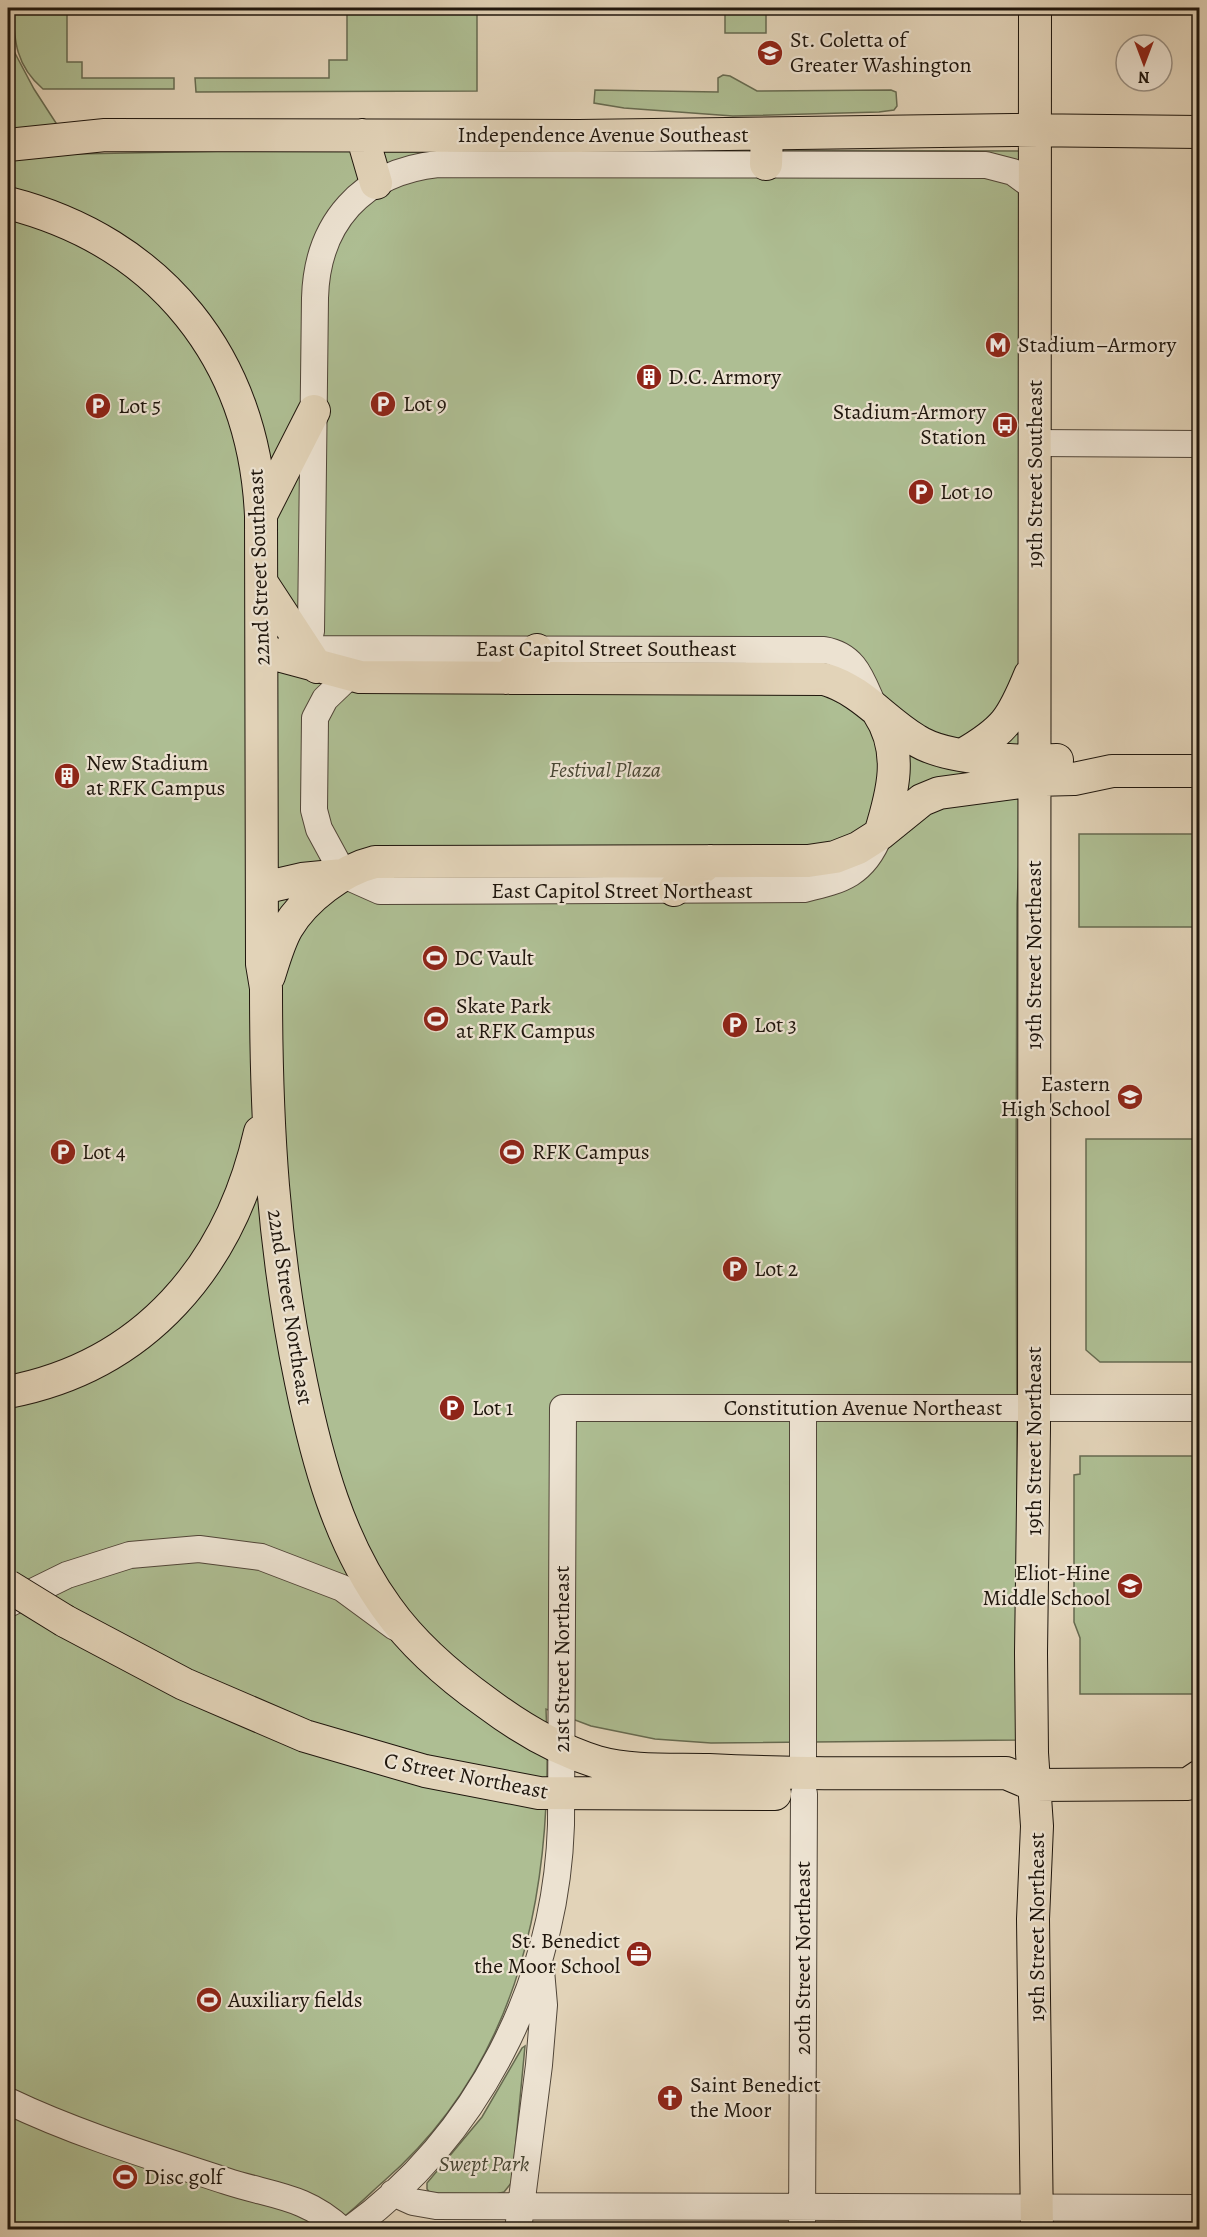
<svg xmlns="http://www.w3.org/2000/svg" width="1207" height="2237" font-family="Alegreya,serif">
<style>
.green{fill:#aebe93;stroke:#666a50;stroke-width:1.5}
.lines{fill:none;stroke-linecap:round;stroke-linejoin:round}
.minor-casing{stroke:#504538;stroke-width:28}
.major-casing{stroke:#1f160d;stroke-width:34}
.minor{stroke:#ece2d1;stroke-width:26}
.major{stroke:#e2d3b8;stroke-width:32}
.major-bridge-casing{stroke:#1f160d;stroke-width:34;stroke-linecap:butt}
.major-bridge{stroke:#e2d3b8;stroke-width:32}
.labels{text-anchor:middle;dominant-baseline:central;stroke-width:4.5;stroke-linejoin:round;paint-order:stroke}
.poi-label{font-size:22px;fill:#1f160d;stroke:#ece2d1;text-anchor:start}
.street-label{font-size:22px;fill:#1f160d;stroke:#ece2d1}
.park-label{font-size:22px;font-style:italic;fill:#4a4835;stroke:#ece2d1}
</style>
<rect width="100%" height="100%" fill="#e2d3b8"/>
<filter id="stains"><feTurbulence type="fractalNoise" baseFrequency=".00333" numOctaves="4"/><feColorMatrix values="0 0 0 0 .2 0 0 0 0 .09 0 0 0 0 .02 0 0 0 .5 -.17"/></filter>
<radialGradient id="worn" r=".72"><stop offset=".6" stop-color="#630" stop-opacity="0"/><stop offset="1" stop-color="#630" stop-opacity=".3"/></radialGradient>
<path class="green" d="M13,8H67V62H82V78H174V89H43C16,66 14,41 13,8Z
M347,8H477V91L196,92L195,78H329V60H347Z
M725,8H766V33H725Z
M8,40L34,89L76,154L334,149L1021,151L1023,770L1017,904L1016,1186L1018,1740L711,1743L655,1739L591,1726L546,1709C554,1885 523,2060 384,2181C371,2192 338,2226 324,2229C309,2234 260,2229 241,2229C163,2229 85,2229 8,2229Z
M723,75L730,76L757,91L891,90L896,92L897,106L894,110L879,112L733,116L624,108L594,103L595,90L718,92V78Z
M1079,834H1199V927H1079Z
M1086,1139H1199V1362H1100L1086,1350Z
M1080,1456H1199V1694H1080V1638L1074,1622V1475L1080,1474Z
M525,2046L512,2182L504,2192L496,2194L430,2193L427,2189V2183L482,2117L522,2048Z"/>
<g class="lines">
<g class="minor-casing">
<path id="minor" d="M1035,443L1200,444
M349,676L325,699L315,718L314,810L319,829L344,875L380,891L804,889C843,880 864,874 880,834
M874,707C862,681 856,655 824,650L306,649L311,631L315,298C317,223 362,172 438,164L986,165L1013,172L1035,188
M8,1604L67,1575L130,1555L199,1549L261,1557L342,1588L395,1627
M803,1773V1408
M8,2101C77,2134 153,2157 226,2181C271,2196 305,2195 342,2230
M393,2193L413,2202L436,2206L1200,2208
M349,2230C478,2137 556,1983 561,1825L563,1408H1200
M518,2230L539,2065L544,2005L541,1970
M802,2230L804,1794"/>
</g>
<g class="major-casing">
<path id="major" d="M1035,8L1034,1429L1031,1653L1032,1753L1037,1826L1033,1919L1037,2230
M362,135L376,183
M8,145L105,135L579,136L1013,130L1200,132
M766,164L767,134
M8,203C161,242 254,359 261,516L262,964L266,988C266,1125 273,1247 301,1382C317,1460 339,1542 387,1608C414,1646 449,1676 487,1703C519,1727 558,1750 597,1762C632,1772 673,1769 709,1770C808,1775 907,1773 1006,1773L1034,1785L1188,1784L1200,1776
M261,515L314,411
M262,583L317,667
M263,651L360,677L824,679C862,690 883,720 916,740C946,760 1021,762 1057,760
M506,678L537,650
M878,712C904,751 893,792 880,834
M964,754C1005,730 1012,719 1030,675
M263,888L302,879L343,875
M674,890L710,861
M269,976C274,960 279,942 287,928C305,898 342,870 375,862L808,861L835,857L858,848L880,834L922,800L939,793L1035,780L1074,779L1112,771H1200
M8,1392C145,1366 230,1265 260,1132
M65,1621L184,1684L305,1736L425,1771L539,1793L775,1794"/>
</g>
<use href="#minor" class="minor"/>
<use href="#major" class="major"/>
<g class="major-bridge-casing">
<path id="major-bridge" d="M8,1586L65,1621"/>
</g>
<use href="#major-bridge" class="major-bridge"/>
</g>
<defs>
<g id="school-disc" transform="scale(1.35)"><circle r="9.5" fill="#8f2418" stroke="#ece2d1"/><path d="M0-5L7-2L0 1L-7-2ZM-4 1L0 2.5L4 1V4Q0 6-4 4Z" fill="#fff"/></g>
<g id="metro-disc" transform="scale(1.35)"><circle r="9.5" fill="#8f2418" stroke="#ece2d1"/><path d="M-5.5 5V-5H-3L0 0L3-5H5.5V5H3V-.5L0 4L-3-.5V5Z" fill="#fff"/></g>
<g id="building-disc" transform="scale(1.35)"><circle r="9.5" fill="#8f2418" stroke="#ece2d1"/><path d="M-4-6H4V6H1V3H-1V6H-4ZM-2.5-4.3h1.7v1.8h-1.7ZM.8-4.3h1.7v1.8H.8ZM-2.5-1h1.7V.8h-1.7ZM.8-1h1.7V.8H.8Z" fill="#fff"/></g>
<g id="parking-disc" transform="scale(1.35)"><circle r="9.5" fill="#8f2418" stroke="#ece2d1"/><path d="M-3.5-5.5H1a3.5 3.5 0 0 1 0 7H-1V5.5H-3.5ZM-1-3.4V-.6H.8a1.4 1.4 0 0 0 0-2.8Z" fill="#fff"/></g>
<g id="bus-disc" transform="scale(1.35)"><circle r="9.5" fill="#8f2418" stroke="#ece2d1"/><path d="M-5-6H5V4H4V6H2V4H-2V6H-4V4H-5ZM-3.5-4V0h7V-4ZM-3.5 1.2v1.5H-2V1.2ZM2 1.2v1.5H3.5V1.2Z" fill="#fff"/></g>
<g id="stadium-disc" transform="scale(1.35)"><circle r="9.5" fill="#8f2418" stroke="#ece2d1"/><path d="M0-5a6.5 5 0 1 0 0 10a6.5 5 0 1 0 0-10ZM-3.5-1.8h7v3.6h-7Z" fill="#fff"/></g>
<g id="office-disc" transform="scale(1.35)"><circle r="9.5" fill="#8f2418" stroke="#ece2d1"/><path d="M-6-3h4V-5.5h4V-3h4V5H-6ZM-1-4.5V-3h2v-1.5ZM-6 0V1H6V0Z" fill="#fff"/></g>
<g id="church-disc" transform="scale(1.35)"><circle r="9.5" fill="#8f2418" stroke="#ece2d1"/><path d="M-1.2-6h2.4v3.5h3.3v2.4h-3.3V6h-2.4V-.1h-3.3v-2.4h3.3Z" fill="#fff"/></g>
</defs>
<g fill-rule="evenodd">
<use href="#school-disc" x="770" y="53"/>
<use href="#metro-disc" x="998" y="345"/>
<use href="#building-disc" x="649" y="377"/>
<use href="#parking-disc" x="383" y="404"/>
<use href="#parking-disc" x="98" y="406"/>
<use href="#bus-disc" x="1005" y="425"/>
<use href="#parking-disc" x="921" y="492"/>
<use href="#building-disc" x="67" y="776"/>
<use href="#stadium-disc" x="435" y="958"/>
<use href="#stadium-disc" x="436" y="1019"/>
<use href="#parking-disc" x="735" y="1025"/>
<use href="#school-disc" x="1130" y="1097"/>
<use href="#parking-disc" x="63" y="1152"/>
<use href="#stadium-disc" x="512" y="1152"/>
<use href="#parking-disc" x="735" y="1269"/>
<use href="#parking-disc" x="452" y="1408"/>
<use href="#school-disc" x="1130" y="1586"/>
<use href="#office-disc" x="639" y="1954"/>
<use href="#stadium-disc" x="209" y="2000"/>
<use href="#church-disc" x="670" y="2098"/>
<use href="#stadium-disc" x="125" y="2177"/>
</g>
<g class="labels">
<g class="poi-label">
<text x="790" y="40">St. Coletta of<tspan x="790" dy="25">Greater Washington</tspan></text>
<text x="1018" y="345">Stadium–Armory</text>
<text x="668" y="377">D.C. Armory</text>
<text x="403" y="404">Lot 9</text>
<text x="118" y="406">Lot 5</text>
<text x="986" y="412" text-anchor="end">Stadium-Armory<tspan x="986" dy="25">Station</tspan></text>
<text x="940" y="492">Lot 10</text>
<text x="86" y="763">New Stadium<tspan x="86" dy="25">at RFK Campus</tspan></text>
<text x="454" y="958">DC Vault</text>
<text x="456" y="1006">Skate Park<tspan x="456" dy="25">at RFK Campus</tspan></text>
<text x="754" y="1025">Lot 3</text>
<text x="1110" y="1084" text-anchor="end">Eastern<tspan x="1110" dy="25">High School</tspan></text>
<text x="82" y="1152">Lot 4</text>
<text x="532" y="1152">RFK Campus</text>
<text x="754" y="1269">Lot 2</text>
<text x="472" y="1408">Lot 1</text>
<text x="1110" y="1573" text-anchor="end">Eliot-Hine<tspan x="1110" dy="25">Middle School</tspan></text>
<text x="620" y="1941" text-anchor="end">St. Benedict<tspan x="620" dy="25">the Moor School</tspan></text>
<text x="228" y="2000">Auxiliary fields</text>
<text x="690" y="2085">Saint Benedict<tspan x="690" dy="25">the Moor</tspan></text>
<text x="144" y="2177">Disc golf</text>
</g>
<g class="street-label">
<text x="603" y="135">Independence Avenue Southeast</text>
<text transform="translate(1035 474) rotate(-90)">19th Street Southeast</text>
<text transform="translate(259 567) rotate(-92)">22nd Street Southeast</text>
<text x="606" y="649">East Capitol Street Southeast</text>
<text x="622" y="891">East Capitol Street Northeast</text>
<text transform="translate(1034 955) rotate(-90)">19th Street Northeast</text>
<text transform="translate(290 1307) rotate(81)">22nd Street Northeast</text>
<text x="863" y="1408">Constitution Avenue Northeast</text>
<text transform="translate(1034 1441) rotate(-90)">19th Street Northeast</text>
<text transform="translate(562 1659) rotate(-90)">21st Street Northeast</text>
<text transform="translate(466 1776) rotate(11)">C Street Northeast</text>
<text transform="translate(1037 1927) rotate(-90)">19th Street Northeast</text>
<text transform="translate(803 1958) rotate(-90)">20th Street Northeast</text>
</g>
<g class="park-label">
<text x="605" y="770">Festival Plaza</text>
<text x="484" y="2164">Swept Park</text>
</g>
</g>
<rect width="1207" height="2237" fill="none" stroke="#e2d3b8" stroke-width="30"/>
<rect x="9" y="9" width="1189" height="2219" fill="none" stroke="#1f160d" stroke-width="3"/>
<rect x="15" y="15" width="1177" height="2207" fill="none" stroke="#1f160d" stroke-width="1.5"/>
<g transform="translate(1144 63) rotate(180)"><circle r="28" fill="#ece2d1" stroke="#9a9083" stroke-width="1.5"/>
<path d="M0-4.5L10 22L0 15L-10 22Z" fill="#8f2418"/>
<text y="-9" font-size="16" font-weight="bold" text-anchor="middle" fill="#1f160d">N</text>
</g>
<rect width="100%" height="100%" filter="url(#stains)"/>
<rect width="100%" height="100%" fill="url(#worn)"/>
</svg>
